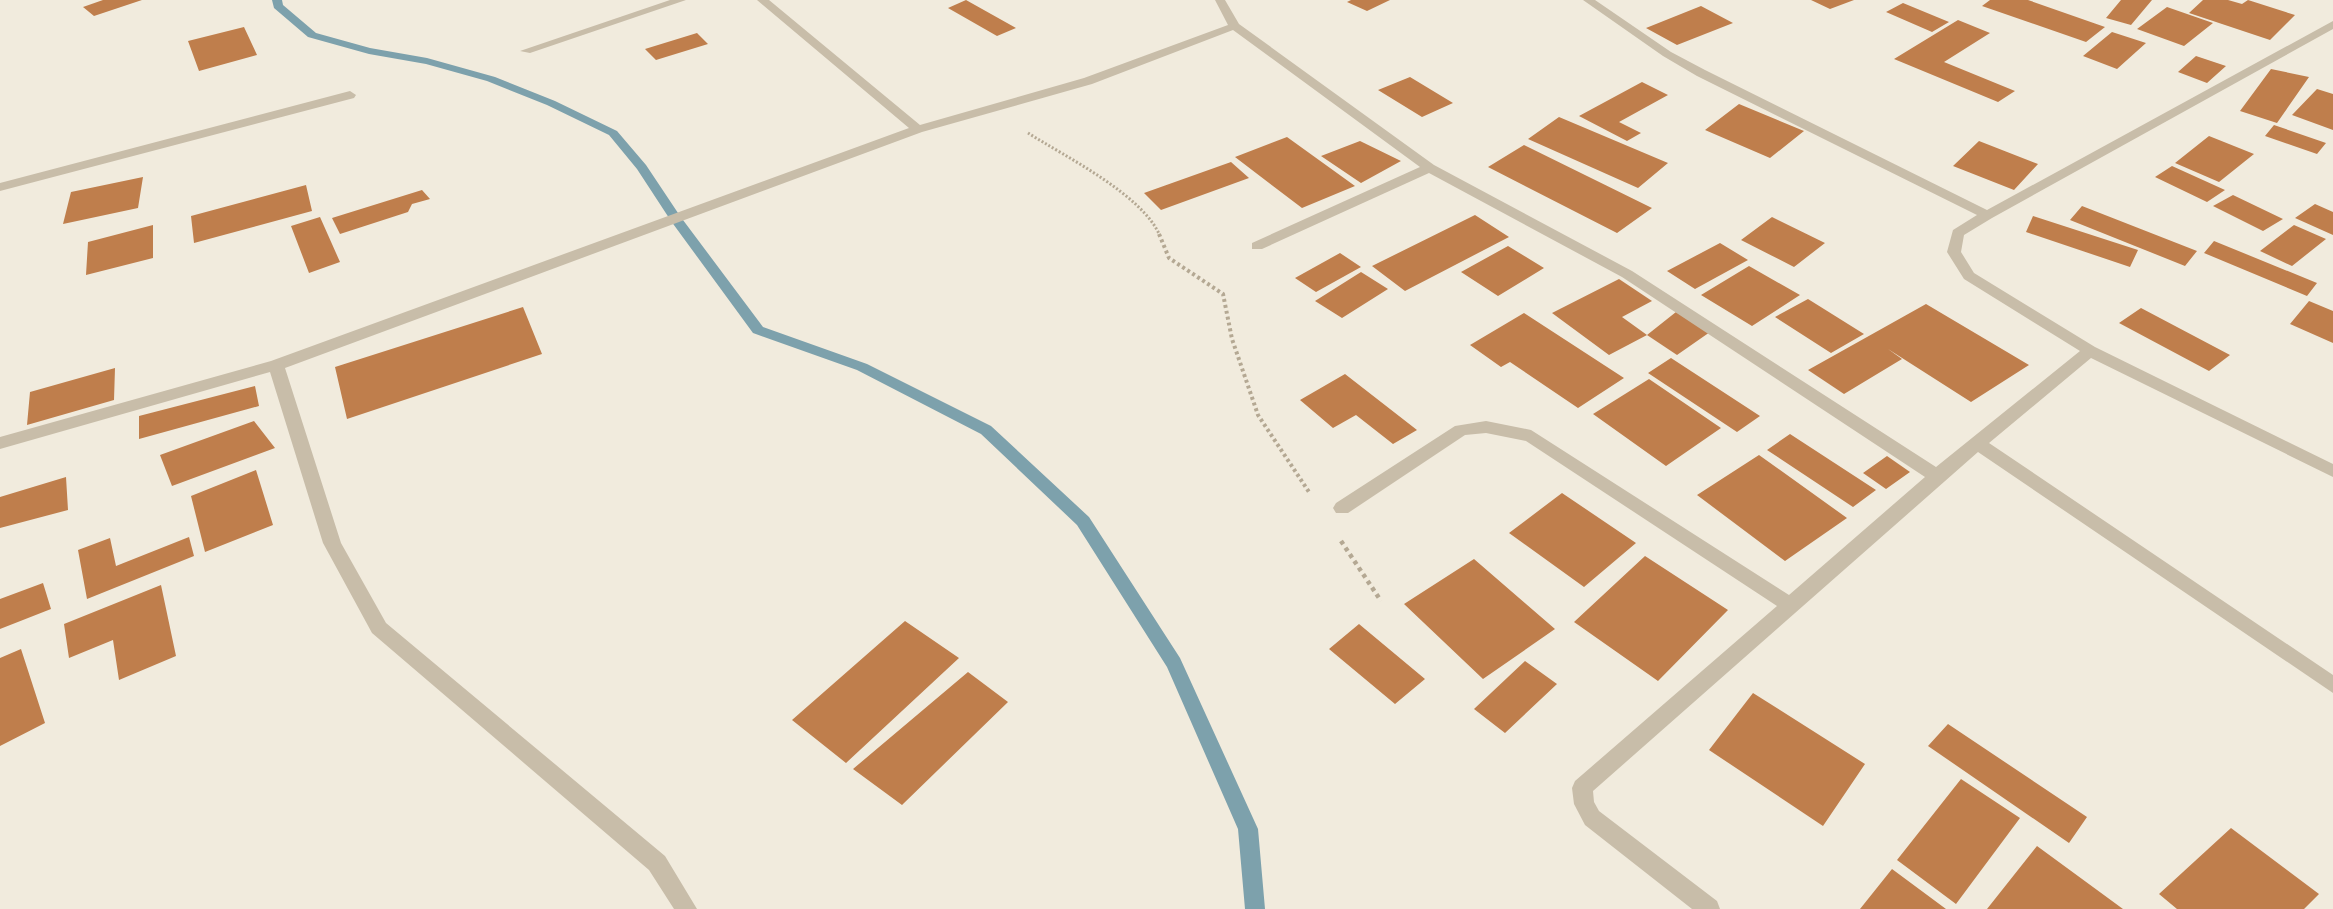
<svg xmlns="http://www.w3.org/2000/svg" width="2333" height="909" font-family="Barlow,sans-serif">
<style>
.lines{fill:none;stroke-linecap:round;stroke-linejoin:round}
.stream{fill:#7da1ac;fill-rule:evenodd}
.building{fill:#bf7e4c}
.path-far2{stroke:#b4a893;stroke-width:3;stroke-dasharray:2 2;stroke-linecap:butt}
.path-far1{stroke:#b4a893;stroke-width:4;stroke-dasharray:3 3;stroke-linecap:butt}
.path{stroke:#b4a893;stroke-width:4.5;stroke-dasharray:4 4;stroke-linecap:butt}
.minor{fill:#c8bda9;fill-rule:evenodd}
</style>
<rect width="100%" height="100%" fill="#f1ebdd"/>
<g class="lines">
<path class="stream" d="M272,0H282L283,5L316,33L370,48L427,58L495,77L555,101L617,131L646,165L680,216L763,327L867,364L991,426L1089,517L1180,658L1258,829L1265,909H1245L1238,829L1167,667L1077,525L981,434L857,370L753,333L671,221L637,169L609,135L547,105L487,81L426,64L369,54L308,37L274,8Z"/>
</g>
<path class="building" d="M103,0H142L94,16L83,7Z
M966,0L1016,28L997,36L948,8Z
M1351,0H1390L1367,11L1347,2Z
M1811,0H1854L1830,9Z
M1990,0H2028L2105,27L2086,42L1982,6Z
M2121,0H2152L2131,25L2106,18Z
M2203,0H2228L2242,4L2248,0L2295,15L2270,40L2189,13Z
M1903,3L1949,22L1932,32L1886,12Z
M1701,6L1733,23L1677,45L1646,28Z
M2167,7L2213,23L2184,46L2137,29Z
M1958,20L1990,33L1944,62L2015,91L1998,102L1894,59Z
M244,27L257,55L199,71L188,41Z
M2112,32L2146,43L2117,69L2083,56Z
M697,33L708,44L656,60L645,49Z
M2196,56L2226,66L2207,83L2178,72Z
M2271,69L2309,77L2277,123L2240,111Z
M1410,77L1453,103L1422,117L1378,90Z
M1642,82L1668,95L1619,122L1641,133L1627,141L1579,116Z
M2317,89L2333,94V130L2292,115Z
M1739,104L1804,131L1770,158L1705,130Z
M1559,117L1668,163L1638,188L1528,139Z
M2274,125L2326,143L2317,154L2265,136Z
M2209,136L2254,154L2219,182L2175,163Z
M1287,137L1355,186L1302,208L1235,157Z
M1360,141L1401,161L1361,183L1321,156Z
M1979,141L2038,164L2014,190L1953,166Z
M1524,145L1652,208L1617,233L1488,167Z
M1231,162L1249,178L1161,210L1144,193Z
M2172,166L2225,190L2207,202L2155,177Z
M143,177L138,208L63,224L71,192Z
M306,185L312,211L194,243L191,216Z
M422,190L430,199L412,204L408,212L340,234L332,218Z
M2233,195L2283,219L2263,231L2213,206Z
M2315,204L2333,212V235L2295,218Z
M2082,206L2197,251L2185,266L2070,220Z
M1475,215L1509,237L1405,291L1372,266Z
M2033,216L2138,250L2130,267L2026,232Z
M320,217L340,262L309,273L291,226Z
M1772,217L1825,243L1794,267L1741,240Z
M153,225V258L86,275L88,242Z
M2294,225L2326,239L2292,266L2260,251Z
M2214,241L2317,283L2307,296L2204,253Z
M1720,243L1748,260L1695,289L1667,271Z
M1508,246L1544,268L1498,296L1461,272Z
M1340,253L1361,267L1316,292L1295,278Z
M1749,266L1800,295L1752,326L1701,295Z
M1361,272L1388,289L1342,318L1315,301Z
M1619,279L1652,301L1622,317L1647,335L1609,355L1552,313Z
M1808,299L1864,334L1831,353L1775,317Z
M2309,301L2333,311V343L2290,324Z
M1926,304L2029,365L1971,402L1888,349L1902,359L1844,394L1808,370Z
M523,307L542,354L347,419L335,367Z
M2141,308L2230,355L2209,371L2119,323Z
M1676,312L1710,332L1677,355L1647,335Z
M1524,313L1624,378L1578,408L1510,362L1501,367L1470,345Z
M1671,358L1760,416L1737,432L1648,373Z
M115,368L114,400L27,425L30,392Z
M1345,374L1417,430L1393,444L1356,415L1333,428L1300,400Z
M1649,379L1721,428L1666,466L1593,414Z
M255,386L259,406L139,439V416Z
M254,421L275,448L172,486L160,455Z
M1790,434L1876,490L1853,507L1767,450Z
M1759,455L1847,518L1785,561L1697,495Z
M1887,456L1910,472L1886,489L1863,473Z
M256,470L273,525L205,552L191,496Z
M66,477L68,510L0,528V497Z
M1562,493L1636,543L1584,587L1509,533Z
M189,537L194,556L87,599L78,550L110,538L116,566Z
M1645,556L1728,610L1658,681L1574,622Z
M1474,559L1555,629L1483,679L1404,604Z
M43,583L51,609L0,629V599Z
M161,585L176,656L119,680L113,640L69,658L64,624Z
M905,621L959,658L846,763L792,720Z
M1359,624L1425,679L1395,704L1329,649Z
M21,649L45,723L0,746V658Z
M1525,661L1557,684L1505,733L1474,709Z
M968,672L1008,702L902,805L853,769Z
M1753,693L1865,764L1823,826L1709,750Z
M1948,724L2087,817L2069,843L1928,746Z
M1961,779L2020,818L1956,904L1897,860Z
M2231,828L2319,894L2304,909H2177L2159,894Z
M2037,846L2123,909H1987Z
M1892,869L1946,909H1860Z"/>
<g class="lines">
<path class="path-far2" d="M1028,133C1066,157 1143,195 1160,236"/>
<path class="path-far1" d="M1159,234L1169,258L1223,294L1232,339L1258,415L1309,492"/>
<path class="path" d="M1341,541L1381,601"/>
<path class="minor" d="M670,0H686L530,53L520,51Z
M757,0H769L920,125L1084,78L1228,25L1215,0H1225L1239,24L1434,165L1632,271L1936,467L2080,351L1964,279L1947,252L1953,230L1977,215L1697,76L1663,56L1583,0H1595L1671,52L1705,70L1987,210L2333,21V29L1992,218L1964,235L1961,252L1974,273L2095,347L2333,464V477L2091,358L1989,443L2333,675V693L1978,452L1593,791L1594,802L1599,811L1717,901L1720,909H1692L1585,825L1574,804L1572,788L1575,781L1777,606L1526,441L1486,433L1465,435L1348,513H1336L1333,508L1336,503L1455,426L1486,421L1531,430L1789,595L1925,477L1622,277L1429,173L1262,249H1252V243L1420,167L1233,30L1092,84L922,132L285,368L341,543L386,623L665,856L697,909H674L649,870L372,633L323,543L270,372L0,449V437L271,361L909,128Z
M350,91L356,95L354,98L0,191V183Z"/>
</g>
</svg>
